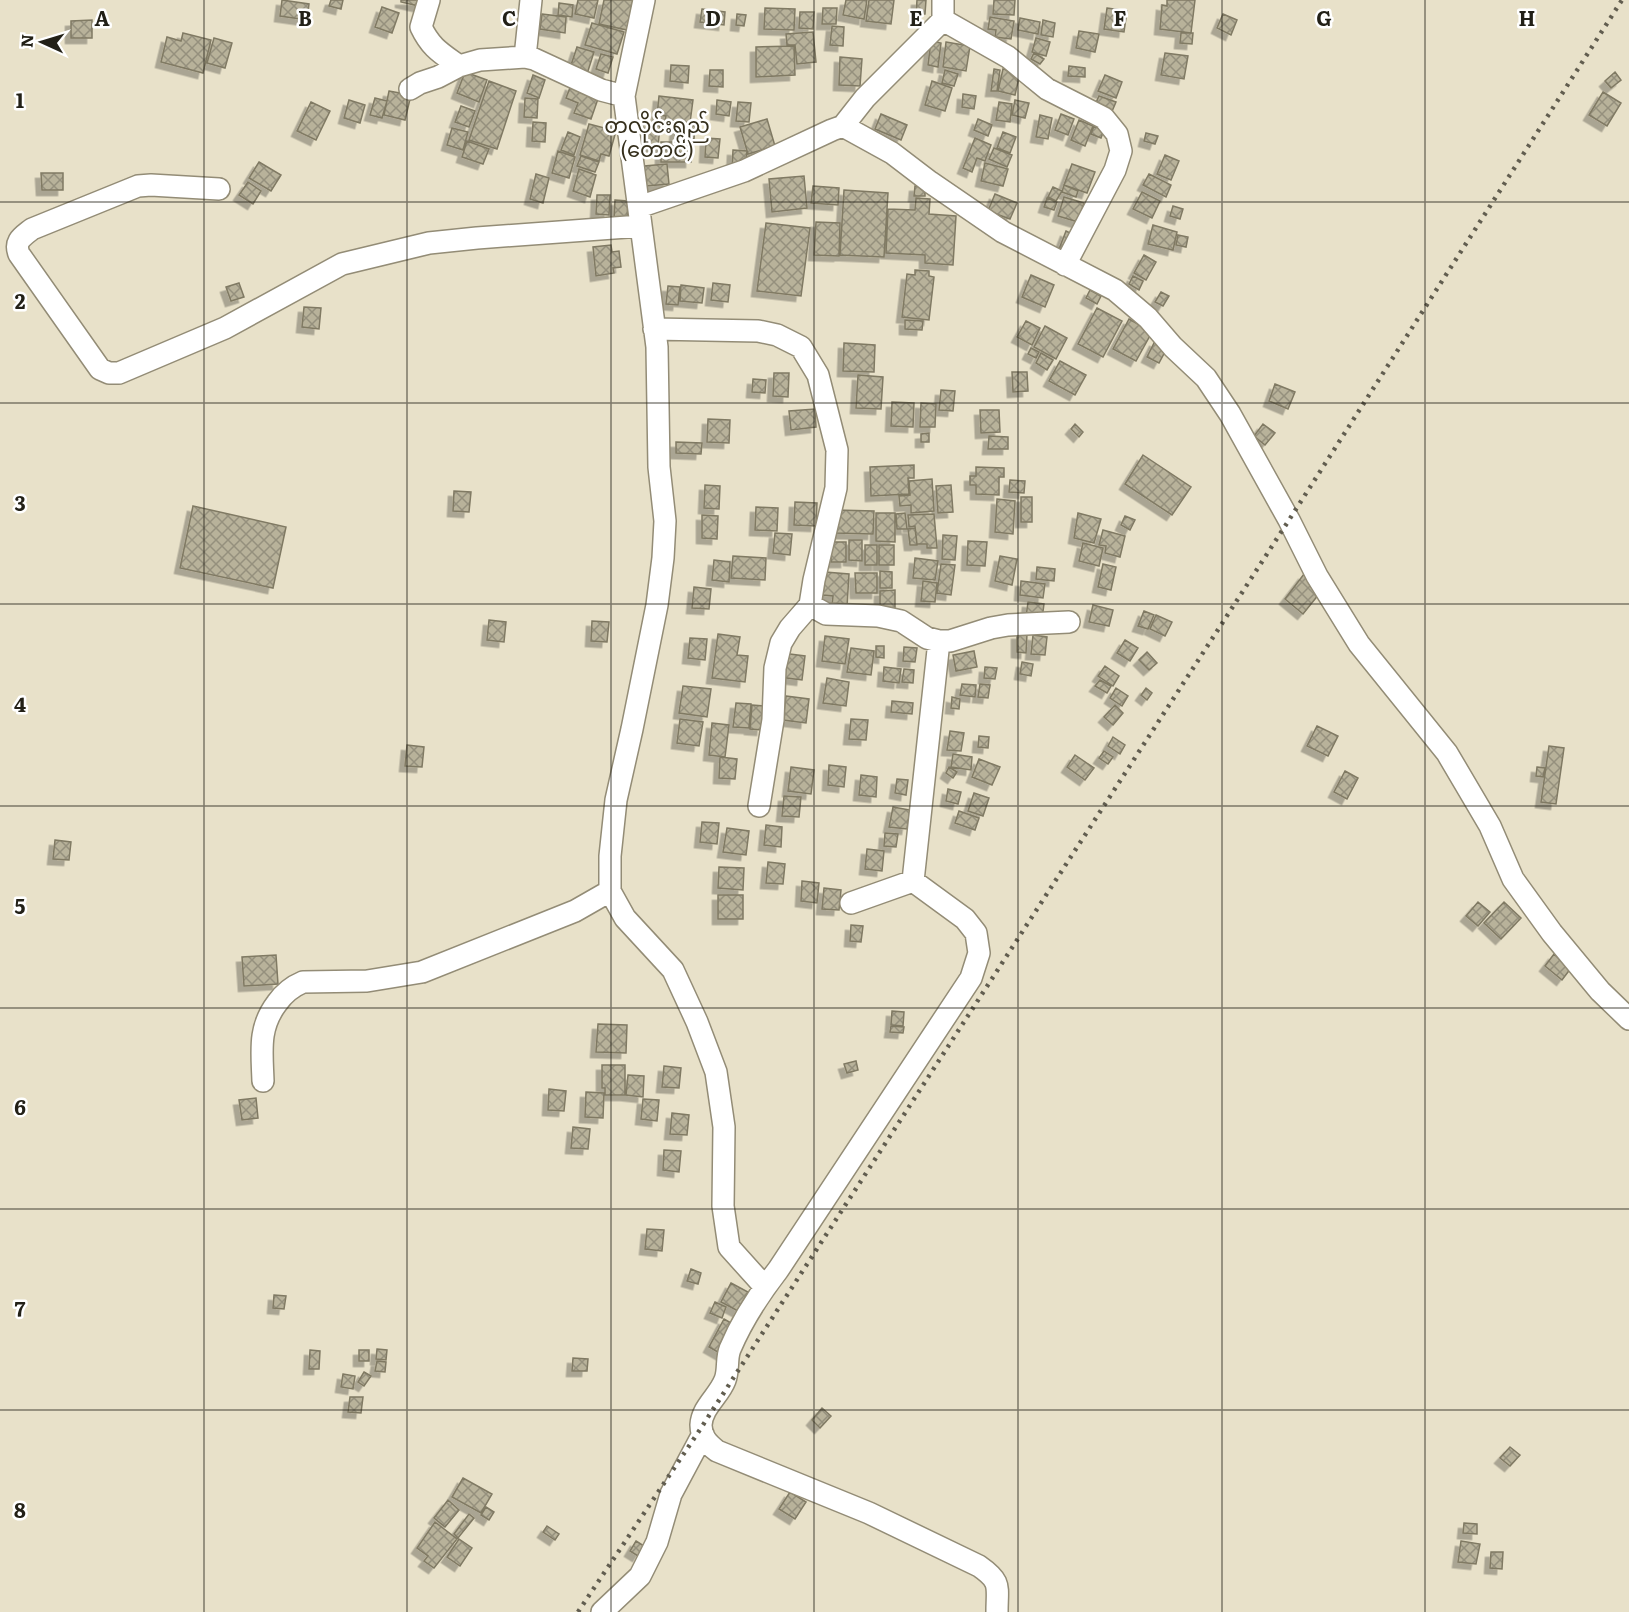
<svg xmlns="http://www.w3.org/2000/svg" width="1629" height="1612" font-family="Literata,'Noto Sans Myanmar',serif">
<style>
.building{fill:url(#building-cross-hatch);stroke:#807a64;stroke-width:1.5;filter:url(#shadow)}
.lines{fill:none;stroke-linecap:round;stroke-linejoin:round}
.minor-casing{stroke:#938c76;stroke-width:24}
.minor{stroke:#fff;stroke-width:21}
.rail{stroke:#615d4f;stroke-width:4.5;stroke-dasharray:3 6;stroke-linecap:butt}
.grid{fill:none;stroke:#222017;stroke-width:1.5;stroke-opacity:0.55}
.labels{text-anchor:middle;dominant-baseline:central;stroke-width:5;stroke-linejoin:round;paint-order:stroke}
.quarter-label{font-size:21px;fill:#352f1c;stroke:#fff}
.grid-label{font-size:20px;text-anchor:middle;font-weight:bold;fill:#222017;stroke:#fff;stroke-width:5;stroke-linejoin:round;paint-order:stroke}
</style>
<defs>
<pattern id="building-cross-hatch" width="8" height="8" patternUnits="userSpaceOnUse" patternTransform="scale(1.5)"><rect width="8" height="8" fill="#b8b29a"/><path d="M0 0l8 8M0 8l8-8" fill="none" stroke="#95907d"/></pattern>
<filter id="shadow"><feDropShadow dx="-5.5" dy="5.5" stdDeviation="0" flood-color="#0004"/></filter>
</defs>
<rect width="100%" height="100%" fill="#e8e1c9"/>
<path class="building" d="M282,0L309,4L307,20L280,16Z
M331,0H343L341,9L329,6Z
M401,0H424L423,7L401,2Z
M578,0H598L594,18L575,14Z
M604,0H633L627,30L599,24Z
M846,0H867L864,19L843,15Z
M869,0H894L891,24L866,21Z
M917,0H926L925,14H916Z
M994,0H1015L1014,15L993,14Z
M1167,0H1195L1191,33L1160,29L1162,5L1167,6Z
M559,3L573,5L572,17L558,15Z
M382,7L399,13L392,33L375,27Z
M765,8L795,9L794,30L764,29Z
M823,8H837L836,24H822Z
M1107,8L1127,11L1124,32L1104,29Z
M702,9L725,12L724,25L700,22Z
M800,12H814L813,29L799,28Z
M542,14L566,17L565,33L540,29Z
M737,14L746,15L744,26L736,25Z
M1223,14L1237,20L1231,35L1217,28Z
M990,17L1014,21L1011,39L995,37L996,30L988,29Z
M1020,18L1040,22L1038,34L1018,30Z
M92,20V38H71V21Z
M1043,20L1055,23L1053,37L1041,35Z
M592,23L624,32L617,54L585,45Z
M832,26L844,27L843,46L830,45Z
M1079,31L1099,34L1095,52L1076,48Z
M813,32L816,62L797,64L795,45H787L786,34Z
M183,33L211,40L203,73L161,62L167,37L181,41Z
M1181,33H1193L1192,44L1180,43Z
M214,38L232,43L225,68L207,63Z
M1036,38L1050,42L1046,56L1032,52Z
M931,41L941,43L938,67L928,65Z
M946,42L970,46L966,71L943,67Z
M794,46L795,75L756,77V47Z
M577,47L594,52L587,74L570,68Z
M1034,53L1044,59L1040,64L1031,59Z
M1165,53L1188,56L1184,79L1161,75Z
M601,54L613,57L608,73L596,69Z
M840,57L862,59L860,86L839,85Z
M671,65L689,66L688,83L670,81Z
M1069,66L1085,68V77L1068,76Z
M994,69L1000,70L997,91H991Z
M1003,69L1020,73L1015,95L998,91Z
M710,70H723V87L709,86Z
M945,70L958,74L954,86L942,83Z
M465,72L487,80L479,102L457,93Z
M1615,72L1621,80L1611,88L1605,81Z
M533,75L545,80L539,98L527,93Z
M1105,75L1122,82L1116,98L1098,91Z
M489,81L516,91L497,149L469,140Z
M932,81L952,88L945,111L925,105Z
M571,85L599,96L591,119L574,113L578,103L566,98Z
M389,91L411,95L405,120L384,115Z
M1603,92L1621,103L1607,126L1589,115Z
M963,94L976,96L974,109L962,107Z
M659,96L693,100L690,123L665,120L666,116L657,115Z
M1099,96L1116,102L1110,116L1093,109Z
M375,98L387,101L382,118L370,115Z
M525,98L538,99L537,118L524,117Z
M349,100L365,105L360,123L344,118Z
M717,100L731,102L729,116L716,114Z
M1015,100L1029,103L1025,118L1012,115Z
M311,102L330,111L316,140L297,131Z
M738,102L751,103L749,122L736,121Z
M999,102L1012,104L1010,122L996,120Z
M461,106L475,111L469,127L455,122Z
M881,114L907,125L901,140L875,129Z
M1061,114L1074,119L1068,135L1055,130Z
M1040,115L1052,118L1048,139L1036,137Z
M767,119L775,146L748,154L740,127Z
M978,119L992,125L988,136L974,130Z
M1079,120L1093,126L1085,146L1071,140Z
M533,122L546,123L545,142L532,141Z
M636,123L660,126L658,147L634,144Z
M589,124L616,131L609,156L601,154L599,161L580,155Z
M676,124L695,126L694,139L675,137Z
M1094,126L1104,130L1101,138L1091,134Z
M452,128L468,132L463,150L447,145Z
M568,132L580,137L574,155L561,150Z
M1003,132L1016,137L1010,153L997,148Z
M1146,133L1158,136L1155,144L1144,141Z
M706,138L720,139L718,158L705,157Z
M975,138L991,145L985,161L977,158L972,172L963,168Z
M467,141L489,149L483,164L462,157Z
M661,142H691V162H661Z
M994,148L1012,155L1007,167L989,159Z
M733,150L747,151L745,170L732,169Z
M558,151L575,157L569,178L552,173Z
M1165,155L1179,161L1171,180L1157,174Z
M581,156L599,162L595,172L577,166Z
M259,162L281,175L271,191L249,178Z
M985,163L1008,169L1003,186L981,181Z
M667,164L669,184L646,186L644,166Z
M1072,164L1095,172L1087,193L1064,185Z
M579,169L596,175L590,197L573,191Z
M41,173H63V190H42Z
M536,174L549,178L543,203L530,199Z
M1149,174L1171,185L1166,197L1143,185Z
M804,176L807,208L772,212L769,179Z
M248,182L261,191L253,204L239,195Z
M1064,185L1078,191L1076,197L1062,192Z
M813,186L839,188L838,205L811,203Z
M915,186H925V196H914Z
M1053,187L1062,191L1056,201L1048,197Z
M844,190L888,193L884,257L840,255Z
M1142,192L1160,201L1152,218L1133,209Z
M995,194L1017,203L1010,219L988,211Z
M597,195H610L609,215L596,214Z
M1064,197L1084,203L1078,222L1058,216Z
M916,198L930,199L929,214L956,216L953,265L925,263V255L886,253L888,209L915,210Z
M1047,198L1057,202L1054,210L1044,207Z
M615,200L628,201L627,220L614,219Z
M1173,206L1183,209L1180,219L1170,216Z
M816,222L840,223L839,256L814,255Z
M766,223L810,228L801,296L757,291Z
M1153,225L1177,232L1173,250L1148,244Z
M1066,231L1076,236L1069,253L1059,249Z
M1178,235L1188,237L1186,247L1176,245Z
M611,245L612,252L619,251L621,267L613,268L614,273L596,276L593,247Z
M1144,255L1156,262L1146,280L1134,273Z
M915,270L929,271V276L934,277L929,320L902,317L907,274L915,275Z
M1031,275L1054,285L1045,307L1022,297Z
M1133,276L1143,281L1139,290L1129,284Z
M239,283L244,297L231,301L226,287Z
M713,283L730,285L728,302L711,300Z
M681,285L704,288L702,303L680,301Z
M668,286L680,287L678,305L666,304Z
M1090,290L1101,296L1097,304L1086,298Z
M1161,292L1169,296L1163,306L1155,302Z
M304,307L321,308L319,329L302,327Z
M1097,308L1122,321L1103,357L1078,344Z
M1129,319L1152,332L1136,361L1113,349Z
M905,320L923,321L922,330L905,329Z
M1026,321L1040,328L1032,345L1017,337Z
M1045,326L1067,338L1056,359L1034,347Z
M1155,341L1167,348L1159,363L1147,357Z
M844,343L875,345L874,372L843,371Z
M1031,348L1039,352L1036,358L1028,354Z
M1041,353L1053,360L1047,370L1036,363Z
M1060,361L1086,375L1075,395L1049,381Z
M1012,372H1027L1028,391L1013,392Z
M774,373H789L788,397L773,396Z
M858,375L883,377L881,409L856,408Z
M753,379L766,380L765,393L752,392Z
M1275,384L1295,392L1288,409L1269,401Z
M941,390L955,391L953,411L939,410Z
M892,402L914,403L913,427L891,426Z
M921,403L936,404L935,427H920Z
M815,409L816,427L791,430L789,411Z
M980,410H999L1000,432L981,433Z
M708,419L730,420L729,443L707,442Z
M1075,424L1083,432L1079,437L1071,429Z
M1263,424L1275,433L1265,445L1254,436Z
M929,433V442H921V434Z
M989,436L1008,437V449H988Z
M676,442L702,443L701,454L676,453Z
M1143,455L1191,487L1172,515L1125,484Z
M914,465V478H908L909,494L871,496L870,467Z
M976,467L1004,468V477H999V495L976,494V485H970V476H976Z
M932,479L934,511L911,513V505L900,506L899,496L910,495L909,481Z
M1010,480L1025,481L1024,493L1009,492Z
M705,485L720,486L719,509L704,508Z
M951,485L953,512L938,513L936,486Z
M454,491L471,492L469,512L453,511Z
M1021,497H1032V522H1021Z
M997,499L1015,501L1013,534L995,532Z
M795,502L817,503L816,526L794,525Z
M193,506L286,527L273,588L180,568Z
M756,507L778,508L777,531L755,530Z
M836,510L874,511L873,534L835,533Z
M876,513H895V542L876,541Z
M905,513L907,529H897L896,514Z
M1078,513L1101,519L1094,543L1074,538Z
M934,514L937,548H927V544H917L915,526L909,527L908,515Z
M702,515L718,516L717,539L702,538Z
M1125,516L1135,520L1130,530L1121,525Z
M915,528L917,545H910L908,529Z
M1103,530L1125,536L1120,557L1105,553L1106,546L1099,545Z
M775,533L792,534L790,555L773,553Z
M943,535L957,536L955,560L942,559Z
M849,540H862V561L849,560Z
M968,541L987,542L985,566L967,565Z
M831,542H846V562H831Z
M1083,543L1103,548L1099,566L1079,561Z
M865,545H877V565H865Z
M879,545H894V565H879Z
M733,556L766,558L765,580L731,578Z
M1000,556L1017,559L1012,585L995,581Z
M915,558L938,561L935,580L913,578Z
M714,560L730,562L729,582L712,580Z
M941,564L955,565L951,595L937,593Z
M1103,564L1116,567L1111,590L1098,587Z
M1037,567L1055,569L1054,581L1036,579Z
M880,571L892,572V588H880Z
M825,572L849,574L847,607L832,605L833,596L823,595Z
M855,573H877V593H856Z
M1304,574L1323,589L1303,614L1285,599Z
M923,581L937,583L935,602L921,601Z
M1021,581L1045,584L1043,598L1020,595Z
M694,587L711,589L709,609L692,608Z
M895,590V611H880V591Z
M1028,602L1044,604L1042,619L1026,617Z
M1093,605L1113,610L1109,626L1089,622Z
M1144,611L1154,615L1148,629L1138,626Z
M1156,615L1172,622L1165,636L1150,629Z
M489,620L506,622L504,642L487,640Z
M592,621L609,622L607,642L591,641Z
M718,634L740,637L737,655L748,656L745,682L712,678Z
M1017,634H1027L1026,653L1017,652Z
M1033,635L1047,637L1045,655L1031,654Z
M825,636L849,639L845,664L822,661Z
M690,638L707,639L705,660L688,658Z
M1125,640L1138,648L1130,661L1117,653Z
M876,646H884V658L876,657Z
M904,647L917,648L915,662L903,661Z
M851,648L874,651L871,675L847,672Z
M974,651L977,667L956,671L953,655Z
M1147,652L1157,663L1149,670L1139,660Z
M782,653L805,656L802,680L779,677Z
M1022,662L1033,664L1031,676L1020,674Z
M1105,666L1119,676L1113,686L1098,676Z
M884,667L901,669L899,683L883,681Z
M985,667L997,668L995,679L984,678Z
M904,669L914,670L913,683L902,682Z
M827,678L849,682L846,706L823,703Z
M1100,680L1111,686L1107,693L1095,686Z
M962,684L976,685L975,697L960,695Z
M980,684L990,685L988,698L978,697Z
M683,686L711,689L707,717L679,713Z
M1116,688L1128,696L1122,706L1110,698Z
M1146,688L1152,693L1147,700L1141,695Z
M786,696L809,699L806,723L783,720Z
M952,697L960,699L959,709L951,708Z
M892,701L913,703L912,714L891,712Z
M736,703L751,704L749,728L733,727Z
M752,705L764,706L762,730L750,729Z
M1115,705L1123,713L1113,725L1104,717Z
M680,719L703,722L699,746L677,743Z
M851,719L868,720L866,740L849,739Z
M712,723L729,725L725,757L709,755Z
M1317,726L1338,736L1328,756L1307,746Z
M950,731L964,733L961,751L947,750Z
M979,736L989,737L988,748L978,747Z
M1113,737L1125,745L1120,754L1108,746Z
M407,745L424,747L422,767L405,766Z
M1549,746L1564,748L1556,804L1541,802Z
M1104,751L1113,757L1108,764L1099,758Z
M953,754L972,757L971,770L951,767Z
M1075,755L1094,768L1085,780L1067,767Z
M720,757L737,759L735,779L719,778Z
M979,759L1000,767L992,785L972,777Z
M829,765L846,767L844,787L828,785Z
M791,767L814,770L811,794L788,791Z
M949,767L957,772L953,778L946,773Z
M1537,767L1545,768L1543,777L1536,776Z
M1345,771L1358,778L1347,799L1334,792Z
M861,775L877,777L876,797L859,795Z
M897,779L908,780L906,795L895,793Z
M948,789L961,792L958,804L946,801Z
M974,793L989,798L983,816L968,811Z
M784,796L801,797L799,817L782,816Z
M893,807L910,810L907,829L889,827Z
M959,811L979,818L975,830L955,823Z
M702,822L719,823L717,844L700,842Z
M766,825L782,827L781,847L764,845Z
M727,828L749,831L746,855L723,852Z
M885,833L898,834L896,847L884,846Z
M55,840L71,842L69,860L53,859Z
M867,849L884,851L882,871L865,869Z
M768,862L785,864L783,884L766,883Z
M719,867L744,868L743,890L718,888Z
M802,881L819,883L817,903L801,901Z
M824,888L841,890L839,910L822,909Z
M718,895H743V919H718Z
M1478,902L1490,912L1478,926L1466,916Z
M1504,902L1521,918L1501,939L1484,923Z
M851,925L863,926L861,942L850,941Z
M1554,954L1571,968L1562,980L1545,966Z
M276,955L278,984L244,986L242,957Z
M892,1011L904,1012L903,1026L891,1025Z
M598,1024L627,1025L626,1053L596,1052Z
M891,1026L904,1027L903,1033L890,1032Z
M856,1061L858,1070L847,1073L844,1064Z
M602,1065H625V1095H605V1088H602Z
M664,1066L681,1068L679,1088L662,1087Z
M628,1075L644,1076L643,1097L626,1095Z
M549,1089L566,1091L564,1111L548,1110Z
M586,1092L604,1093L603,1118L585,1117Z
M256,1098L258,1118L242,1120L239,1100Z
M643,1099L659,1100L657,1121L641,1119Z
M672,1113L689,1115L687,1135L670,1134Z
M573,1127L590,1129L588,1149L571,1148Z
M664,1150L681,1151L679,1172L663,1170Z
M647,1229L664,1230L662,1251L645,1249Z
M691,1269L701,1273L698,1284L687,1281Z
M731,1283L748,1292L738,1311L721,1302Z
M274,1295L286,1296L284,1309L273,1308Z
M715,1302L726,1307L722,1318L710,1313Z
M724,1319L738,1327L723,1355L709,1347Z
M377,1349L387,1350L386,1360L376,1359Z
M310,1350L320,1351L319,1369H309Z
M359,1350H369V1361H359Z
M573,1358L588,1359L587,1371H572Z
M377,1361L386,1362L385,1372L375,1371Z
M364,1372L371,1376L364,1386L358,1382Z
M343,1374L355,1376L353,1389L341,1387Z
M350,1397H363L361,1413L348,1412Z
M822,1408L831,1416L820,1428L812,1420Z
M1510,1447L1520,1455L1510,1466L1500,1458Z
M463,1478L492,1494L481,1513L452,1497Z
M790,1492L806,1502L795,1519L779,1509Z
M448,1500L459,1510L445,1527L434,1518Z
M486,1507L494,1512L489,1520L481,1515Z
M469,1514L474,1518L458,1538L454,1534Z
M435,1522L457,1539L434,1568L424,1561L428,1556L417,1548Z
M1464,1523L1477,1524V1534L1463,1533Z
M547,1526L559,1534L555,1540L543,1532Z
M459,1539L472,1548L460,1566L447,1557Z
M636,1541L644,1546L638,1556L630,1551Z
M1461,1541L1480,1544L1476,1564L1458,1562Z
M1491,1552H1503L1502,1569L1490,1568Z"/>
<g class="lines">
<g class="minor-casing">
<path id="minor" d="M429,0L421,27C431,48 441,53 459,66
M531,0L525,57L534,59L601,90L624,96L657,347L659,467L665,521L663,558L657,605L632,729L616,800L610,856V891L625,918L673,970L697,1022L716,1072L724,1127L723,1206L729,1247L765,1287
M943,20L1008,57L1047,89L1104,118L1117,134L1121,151L1115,170L1065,265
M410,89L420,83L438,77L459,66L480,60L525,57
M624,96L644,0
M843,126L892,153L930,182L1003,232L1115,290L1148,318L1173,347L1206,378L1230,414L1289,520L1317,576L1359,644L1447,753L1490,826L1513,879L1552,933L1600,991L1629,1019
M219,189L151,185L138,186L32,229C22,237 14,241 19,254L100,369L109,373H119L225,328L342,264L429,243L477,238L641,226
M639,207L744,171L832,130L843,126L865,98L943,20V0
M654,329L758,331L777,335L801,347L818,375L837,450L836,488L814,580L810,605L826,614L878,616L901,621L927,638L939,641H950L991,628L1008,625L1069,622
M939,641L913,881L965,919L976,933L979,953L971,978L778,1270C761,1292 741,1323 730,1349C726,1359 729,1370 725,1380C719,1396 702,1407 701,1425C701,1437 708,1444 717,1451L869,1513L979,1566C1002,1582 997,1586 997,1612
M759,806L773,720L775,668L781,643L790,628L810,605
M851,903L913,881
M263,1081C262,1051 258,1028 277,1003C284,993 291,987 303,982L367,981L422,972L575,911L610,891
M602,1612L640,1576L657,1542L671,1494L703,1434"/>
</g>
<use href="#minor" class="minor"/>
<path class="rail" d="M578,1612L701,1428L1289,520L1622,0"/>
</g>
<path class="grid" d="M204,0V1612M407,0V1612M611,0V1612M814,0V1612M1018,0V1612M1222,0V1612M1425,0V1612M0,202H1629M0,403H1629M0,604H1629M0,806H1629M0,1008H1629M0,1209H1629M0,1410H1629"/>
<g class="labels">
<g class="quarter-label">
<text x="657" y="123">တလိုင်းရှည်<tspan x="657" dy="24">(တောင်)</tspan></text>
</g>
</g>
<g class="grid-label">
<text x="102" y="26">A</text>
<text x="305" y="26">B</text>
<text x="509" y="26">C</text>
<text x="713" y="26">D</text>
<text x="916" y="26">E</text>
<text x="1120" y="26">F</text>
<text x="1324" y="26">G</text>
<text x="1527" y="26">H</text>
<text x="20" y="108">1</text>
<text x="20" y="309">2</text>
<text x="20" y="511">3</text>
<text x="20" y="712">4</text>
<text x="20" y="914">5</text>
<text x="20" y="1115">6</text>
<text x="20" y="1317">7</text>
<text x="20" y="1518">8</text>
</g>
<g transform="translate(42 42) rotate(274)" stroke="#ffffff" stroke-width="4.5" paint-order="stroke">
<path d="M0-4.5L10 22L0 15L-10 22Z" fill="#222017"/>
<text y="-9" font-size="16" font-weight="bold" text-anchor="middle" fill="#222017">N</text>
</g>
</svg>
